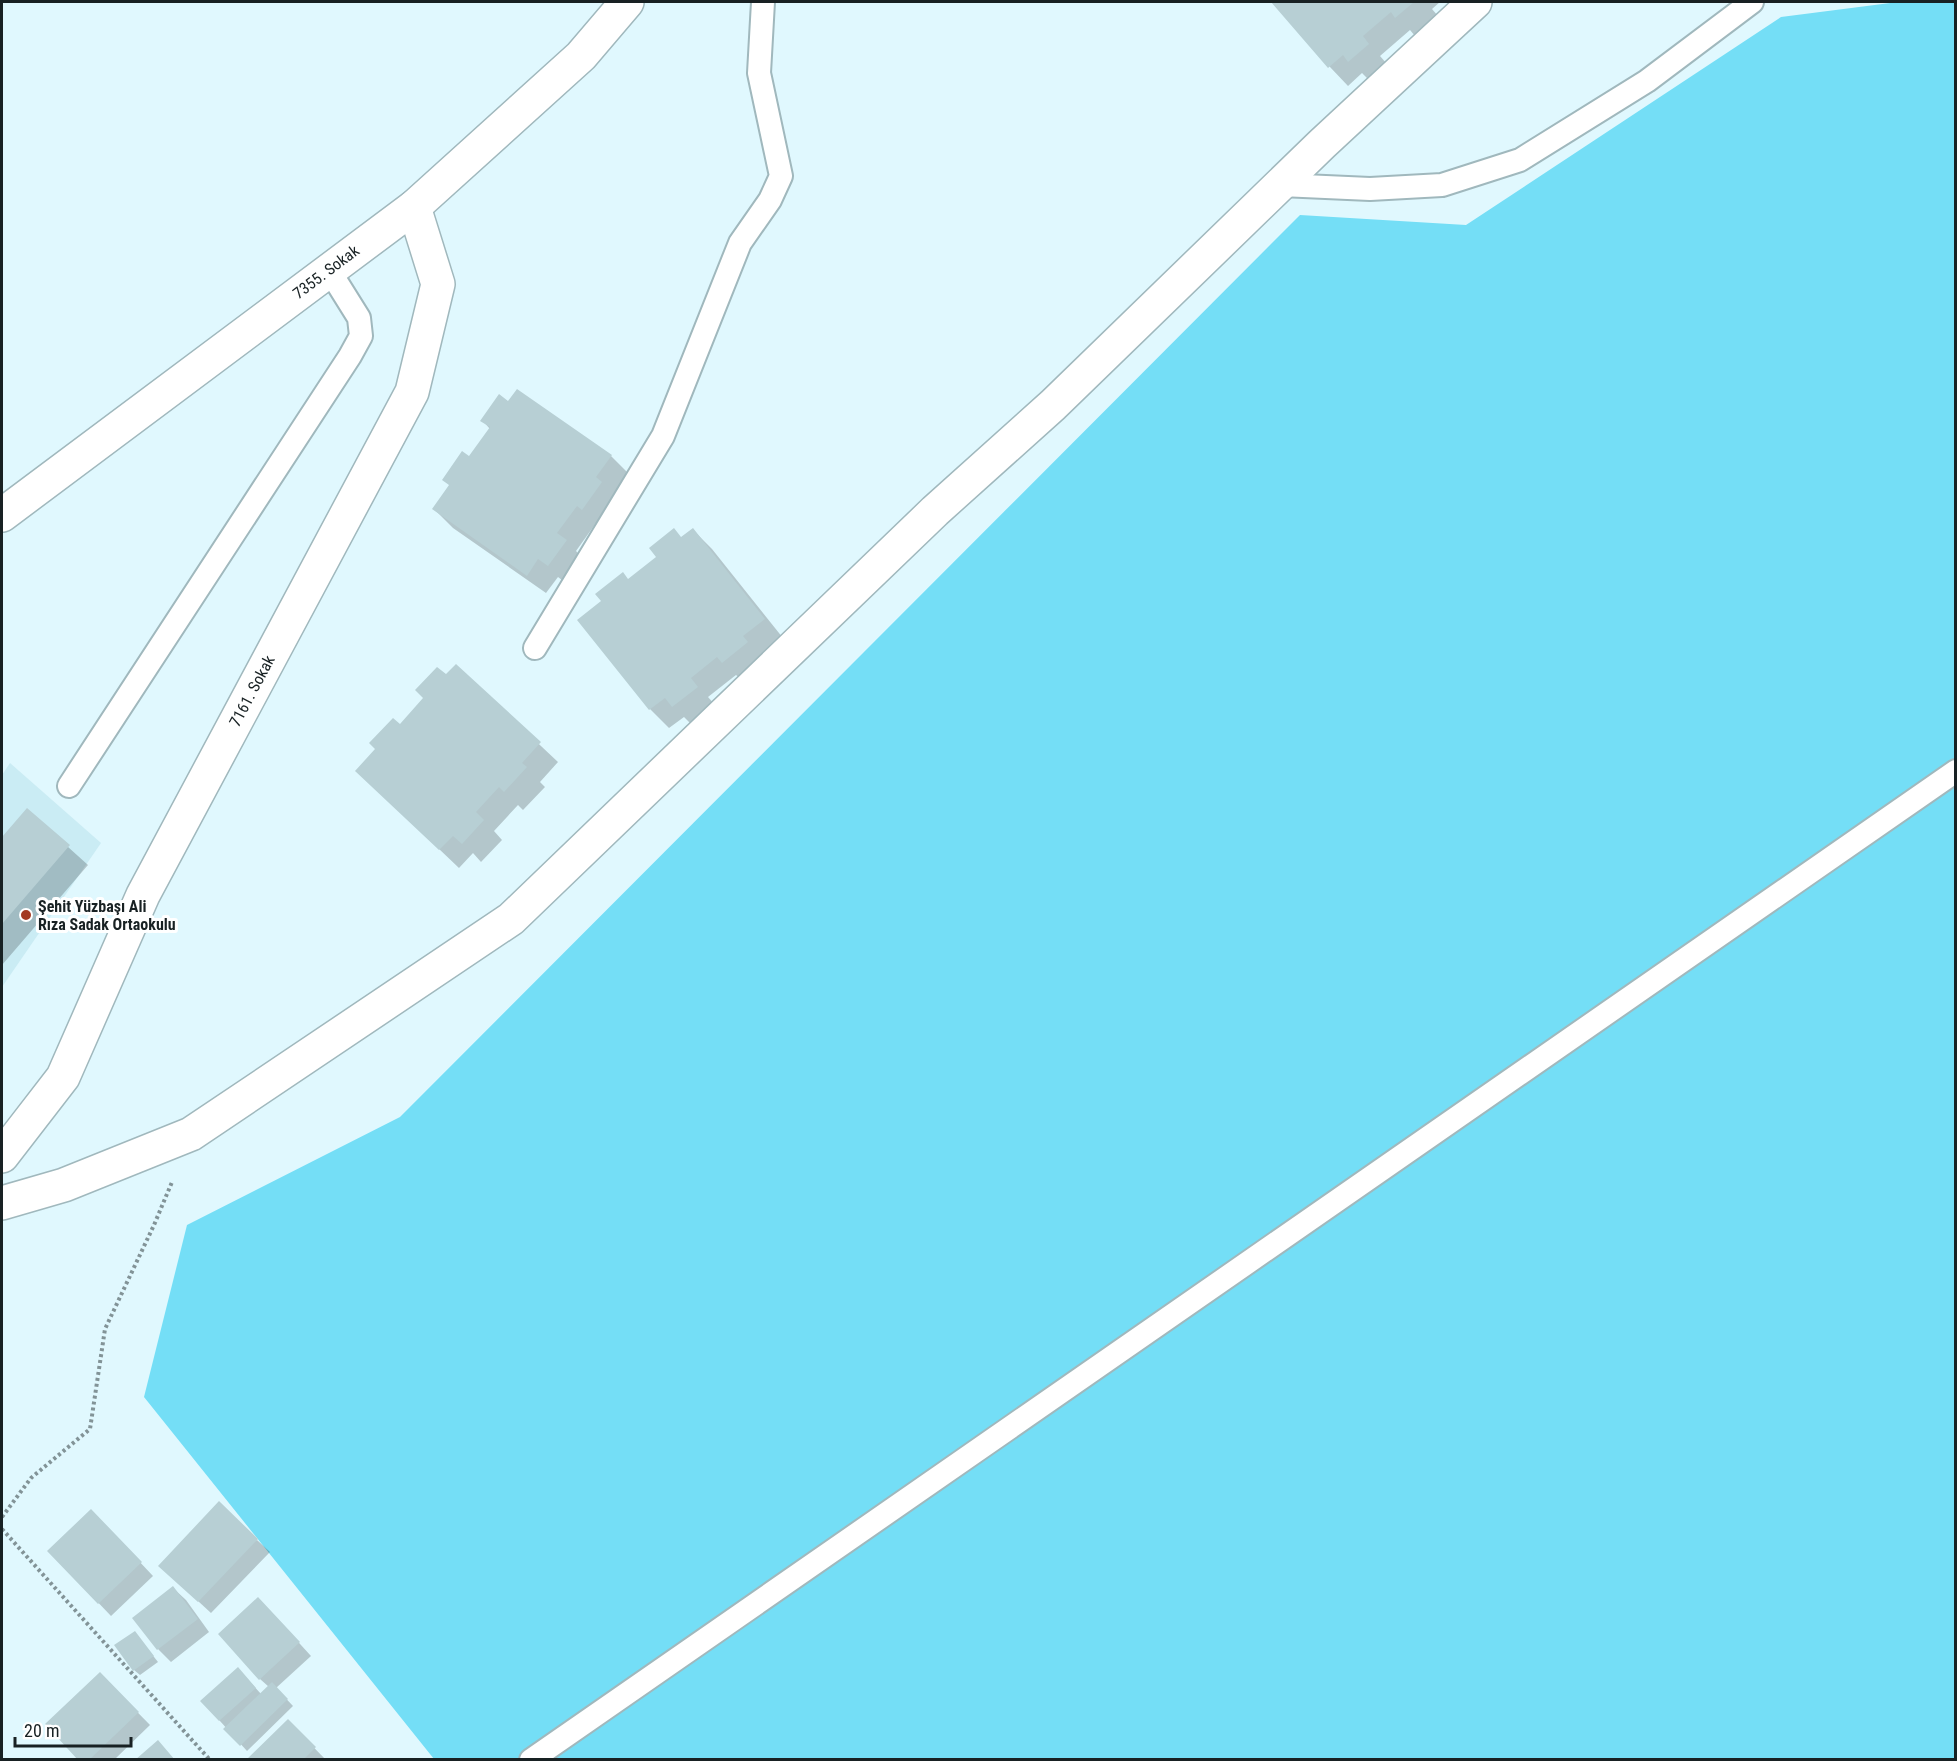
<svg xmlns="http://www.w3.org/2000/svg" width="1957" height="1761" font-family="'Roboto Condensed',sans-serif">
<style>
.built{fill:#caecf4}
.green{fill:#74def6}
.shadow{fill:#0003}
.building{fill:#b7cfd4}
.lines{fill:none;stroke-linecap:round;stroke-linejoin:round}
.lane-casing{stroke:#a0b8bd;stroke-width:26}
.street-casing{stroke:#a0b8bd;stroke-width:36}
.secondary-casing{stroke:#a0b8bd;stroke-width:36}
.path{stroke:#829397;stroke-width:4;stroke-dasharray:3 3;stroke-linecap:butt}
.lane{stroke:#fff;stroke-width:22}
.street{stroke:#fff;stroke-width:33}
.secondary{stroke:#fff;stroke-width:33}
.poi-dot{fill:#a33a22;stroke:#fff;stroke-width:2}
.labels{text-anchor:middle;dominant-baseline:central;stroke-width:6;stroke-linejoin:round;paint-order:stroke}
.street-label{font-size:16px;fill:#182123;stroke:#fff}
.poi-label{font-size:16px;font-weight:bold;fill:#182123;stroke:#fff;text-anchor:start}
</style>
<rect width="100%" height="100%" fill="#e0f8fe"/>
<path class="built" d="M10,763L101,843L2,987V775Z"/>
<path class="green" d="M1898,2H1955V1759H434L144,1397L187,1225L400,1117L1300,215L1466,225L1781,17Z"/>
<path class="shadow" d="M1272,2H1440L1432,9L1438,16L1415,36L1410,30L1380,56L1387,64L1368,79L1362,73L1348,86L1330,67Z
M482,420L611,456L630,475L602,528L596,523L576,551L585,560L567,584L558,577L546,593L453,528L434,509L490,429Z
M693,530L712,549L783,638L742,680L736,675L708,697L716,706L692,725L684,717L669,728L650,709L579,620Z
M456,666L558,762L540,782L545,787L523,810L518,805L494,831L502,840L481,862L473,853L459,868L376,789L400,726Z
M27,810L88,865L2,965V839Z
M104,1524L153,1576L111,1616L49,1551Z
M257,1540L270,1552L211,1613L173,1578Z
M173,1588L186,1600L209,1632L171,1662L158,1649L134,1618Z
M270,1611L311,1656L276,1688L293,1706L247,1751L202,1701L243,1674L261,1694L269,1687L260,1679Z
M135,1633L158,1662L140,1675L134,1670Z
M100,1674L150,1725L114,1760H81Z
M288,1721L326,1760H248Z"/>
<path class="building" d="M1271,2H1414L1395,18L1391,12L1363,36L1369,44L1348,62L1343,55L1328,68Z
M517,389L612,455L596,477L602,482L582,510L577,506L557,533L567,540L548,566L538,559L527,576L432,509L449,485L442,480L462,451L469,456L490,427L480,421L499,394L508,401Z
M674,528L681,537L693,528L765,619L743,636L748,642L722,663L717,657L691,678L698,687L672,707L665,698L649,710L577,620L601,601L595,594L623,572L628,579L656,557L649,548Z
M456,664L541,742L522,763L527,767L504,792L499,787L476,812L484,820L462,844L453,836L439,850L355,771L375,749L369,743L393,718L400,724L423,698L415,690L437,667L446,674Z
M27,808L70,845L2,924V837Z
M219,1501L258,1539L198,1602L158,1566Z
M91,1509L142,1562L98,1604L47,1551Z
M173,1586L198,1619L157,1650L132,1618Z
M258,1597L300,1642L259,1680L218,1634Z
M135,1631L154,1656L133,1671L114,1645Z
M238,1667L256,1688L219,1721L200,1701Z
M100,1672L139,1712L89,1760H78L45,1724Z
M272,1682L288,1699L240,1746L223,1729Z
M288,1719L316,1747L303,1760H246Z
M158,1740L175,1760H135Z"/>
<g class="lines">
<g class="lane-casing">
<path id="lane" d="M1281,185L1370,189L1442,185L1520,160L1647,81L1752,2
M535,648L663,436L740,243L770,200L781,176L759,73L763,2
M69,786L350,356L361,336L359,318L329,270
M531,1760L1956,771"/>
</g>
<g class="street-casing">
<path id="street" d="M2,1156L63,1077L143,895L412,392L438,284L414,207
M2,1203L64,1185L191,1134L511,919L935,511L1053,405L1322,144L1475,2"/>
</g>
<g class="secondary-casing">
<path id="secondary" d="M2,515L414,207L581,56L627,2"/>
</g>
<path class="path" d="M2,1517L31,1478L90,1429L105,1329L154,1225L172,1182
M2,1529L210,1760"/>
<use href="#lane" class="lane"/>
<use href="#street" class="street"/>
<use href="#secondary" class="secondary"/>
</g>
<circle class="poi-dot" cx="26" cy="915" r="6"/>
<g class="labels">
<g class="street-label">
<text transform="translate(326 272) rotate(-37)">7355. Sokak</text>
<text transform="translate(252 691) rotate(-62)">7161. Sokak</text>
</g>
<g class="poi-label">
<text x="38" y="906">Şehit Yüzbaşı Ali<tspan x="38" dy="18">Rıza Sadak Ortaokulu</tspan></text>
</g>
</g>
<rect width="1957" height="1761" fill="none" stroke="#182123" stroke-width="6"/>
<path d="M15 1737v9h116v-9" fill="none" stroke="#182123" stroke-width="3"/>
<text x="24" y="1737" font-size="18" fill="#182123" stroke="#ffffff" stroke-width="4.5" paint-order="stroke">20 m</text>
</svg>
